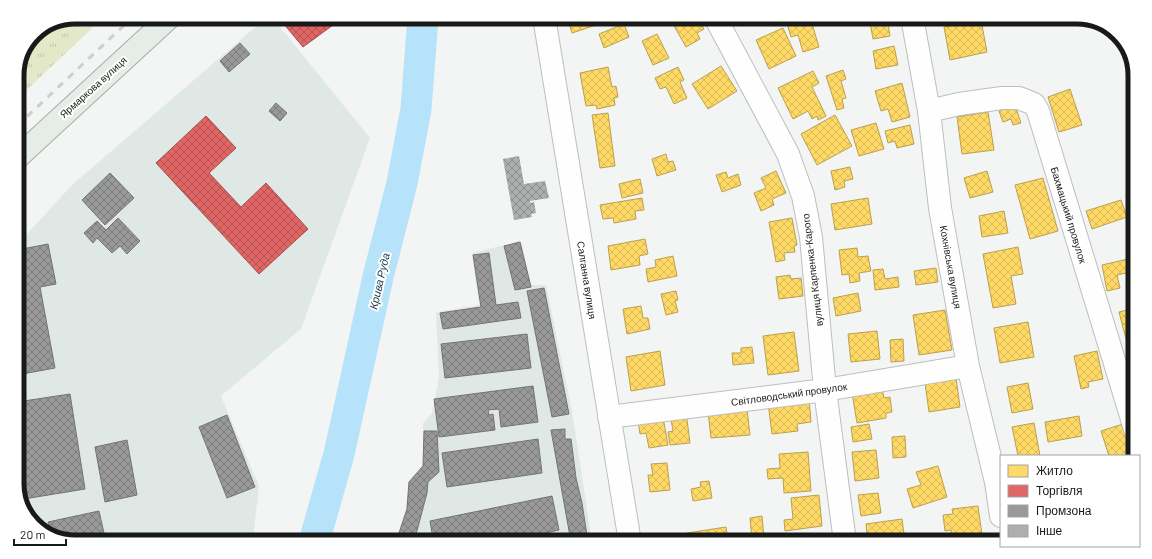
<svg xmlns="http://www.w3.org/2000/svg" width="1152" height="559" font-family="Barlow,sans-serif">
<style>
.built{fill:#e0e8e5}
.grass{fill:url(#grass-tufts)}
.homes{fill:url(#homes-cross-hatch);stroke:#baa04f}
.shops{fill:url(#shops-cross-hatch);stroke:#a44f4f}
.industry{fill:url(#industry-cross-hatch);stroke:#727373}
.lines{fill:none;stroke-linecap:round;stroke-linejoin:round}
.river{stroke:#b6e2fa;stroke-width:31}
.building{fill:url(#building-cross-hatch)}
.minor-casing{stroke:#bdbfbe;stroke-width:24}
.major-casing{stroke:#a4b0a6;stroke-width:24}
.minor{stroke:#fdfefd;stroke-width:22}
.major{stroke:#e6ece6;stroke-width:22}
.rail{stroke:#cdcece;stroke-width:3;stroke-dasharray:7 7;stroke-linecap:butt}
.labels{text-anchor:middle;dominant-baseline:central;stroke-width:4;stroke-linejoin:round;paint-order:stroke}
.street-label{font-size:10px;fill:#181a19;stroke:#fff}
.water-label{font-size:11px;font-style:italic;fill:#1e4154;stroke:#fff}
.rim{fill:none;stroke:#181a19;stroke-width:5}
</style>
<defs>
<pattern id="grass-tufts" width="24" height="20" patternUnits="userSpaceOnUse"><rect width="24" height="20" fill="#e3e8c9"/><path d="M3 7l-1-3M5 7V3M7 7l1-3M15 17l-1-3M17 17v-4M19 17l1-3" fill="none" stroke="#c2c6ac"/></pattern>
<pattern id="homes-cross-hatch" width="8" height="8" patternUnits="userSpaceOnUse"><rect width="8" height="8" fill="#ffd966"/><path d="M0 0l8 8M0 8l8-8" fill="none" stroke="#daba58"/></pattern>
<pattern id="shops-cross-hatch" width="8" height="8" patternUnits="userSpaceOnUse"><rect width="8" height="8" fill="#e06666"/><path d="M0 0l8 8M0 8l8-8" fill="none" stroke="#b55353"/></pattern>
<pattern id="industry-cross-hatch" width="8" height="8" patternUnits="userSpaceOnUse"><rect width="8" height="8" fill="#999"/><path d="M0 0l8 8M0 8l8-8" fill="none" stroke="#7c7c7c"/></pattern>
<pattern id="building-cross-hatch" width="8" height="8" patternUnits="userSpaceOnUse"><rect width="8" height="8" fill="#adafaf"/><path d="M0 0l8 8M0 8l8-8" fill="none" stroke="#8c8e8e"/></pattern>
</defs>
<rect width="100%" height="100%" fill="#f2f5f4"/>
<path class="built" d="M267,17H272L370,138L301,329L221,396L259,486L253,540L252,542H75L50,536L27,516L17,488V245L72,185Z
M521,241L531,285H546L572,411L592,542H396L406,509L408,482L423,465V423L432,413L439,378L436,312L479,305L472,253Z"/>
<path class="grass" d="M75,17H104L17,99V72L34,34Z"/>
<path class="homes" d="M567,17H596L599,24L572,33Z
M669,17H697L704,29L697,33L700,39L686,47Z
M785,17H810L819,47L803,52L798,35L791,37Z
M869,17H887L890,36L873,39Z
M981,20L987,52L950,60L944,27Z
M624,24L629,37L604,48L599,34Z
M783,28L796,56L769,69L756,40Z
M657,34L669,58L653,65L642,41Z
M894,46L898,65L876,69L873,51Z
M721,66L737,91L708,109L692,84Z
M608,67L612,87L616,86L618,97L614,98L615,105L597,109L596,105L586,106L580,73Z
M678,67L684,80L680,82L687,98L674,104L666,87L660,89L655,78Z
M843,70L846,79L841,81L846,98L842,99L844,108L837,110L826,76Z
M813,71L819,83L812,87L826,116L818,120L817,116L812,119L808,111L793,119L778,88Z
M902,83L910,117L892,122L888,109L881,111L875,91Z
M1070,89L1082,125L1059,132L1048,97Z
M1015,105L1021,123L1013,125L1011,119L1003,122L999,111Z
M988,112L994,150L962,154L957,117Z
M608,113L615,166L600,168L592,115Z
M835,115L852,146L817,165L801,134Z
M876,123L884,149L859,156L851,130Z
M910,125L914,144L897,148L895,141L888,143L885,131Z
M666,154L668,162L673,161L676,170L657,176L652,159Z
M850,167L853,179L844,181L845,187L835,190L831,171Z
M776,171L786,193L772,199L774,205L761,211L754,193L766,188L761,178Z
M987,171L993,192L970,198L964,178Z
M726,172L728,178L738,174L741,185L722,192L716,175Z
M1043,178L1058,231L1030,239L1015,185Z
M640,179L643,193L622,198L619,184Z
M642,198L644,210L635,211L636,219L614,223L613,218L603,219L600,205Z
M868,198L872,224L835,230L831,204Z
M1121,200L1127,217L1092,229L1086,211Z
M1004,211L1008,233L982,237L979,216Z
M792,218L797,245L794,246L795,252L784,253L785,260L776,262L769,222Z
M645,239L648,254L639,256L640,265L611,270L608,246Z
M1018,247L1023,274L1011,276L1016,304L993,308L983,254Z
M857,248L858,257L868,256L871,271L859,273L860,281L850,283L849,274L842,275L839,250Z
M673,256L677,276L648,282L646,269L656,267L655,260Z
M1132,258L1135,271L1117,275L1120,288L1107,291L1102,265Z
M936,268L938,282L916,285L914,271Z
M883,269L885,279L898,277L899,287L875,290L873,270Z
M790,275L791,279L801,278L803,296L779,299L776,277Z
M676,291L678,300L675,301L678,312L666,315L661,294Z
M858,293L861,311L836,316L833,298Z
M641,306L643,318H648L650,329L627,334L623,309Z
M1135,308V337L1126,339L1119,312Z
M945,310L952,350L919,355L913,315Z
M1028,322L1034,357L1000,363L994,328Z
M877,331L880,359L851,362L848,334Z
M794,332L799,371L768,375L763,336Z
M903,339L904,361L891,362L890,340Z
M752,347L754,363L733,365L732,353H741V348Z
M660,351L665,385L631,391L626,357Z
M1097,351L1103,379L1088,382L1089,387L1081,389L1074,356Z
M956,378L960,407L929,412L925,383Z
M1028,383L1033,409L1012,413L1007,387Z
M882,388L884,398L890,397L892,412L886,413V418L857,423L852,393Z
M809,398L811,422L797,424L798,431L772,434L768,403Z
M747,409L750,435L711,438L708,412Z
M686,412L690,443L670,445L668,432L673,431L670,414Z
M1079,416L1082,436L1048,442L1045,422Z
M663,417L668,445L649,448L646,433L640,434L638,421Z
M1034,423L1040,456H1018L1012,427Z
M869,424L872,439L853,442L851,427Z
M1123,424L1133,455L1109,456L1101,431Z
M905,436L906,457L893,458L892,437Z
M876,450L879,478L855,481L852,452Z
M808,452L811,491L784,493L783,478L768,479L767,469L780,468L779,454Z
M667,463L670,490L650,492L648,475H653L651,464Z
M938,466L947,497L913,508L907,489L921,485L916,472Z
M709,481L712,498L693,501L691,489L701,487L700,482Z
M878,493L881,513L861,516L858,495Z
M819,495L822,526L785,531L784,520L793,519L791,498Z
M978,506L983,542H953L951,530L945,531L943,515L953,514L952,509Z
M762,516L764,538L752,539L750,518Z
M902,519L905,541L868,542L866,524Z
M726,527L728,541L689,542L687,533Z
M681,539V542H661Z"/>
<path class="shops" d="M278,17H344L303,47Z
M206,116L236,148L209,173L241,207L266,183L308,229L259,274L156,163Z"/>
<path class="industry" d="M240,43L250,54L229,72L220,61Z
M276,103L287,113L280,121L269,111Z
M110,173L134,198L105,225L82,200Z
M118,218L140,241L127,254L120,246L112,253L97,238L93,243L84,233L97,221L106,230Z
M520,242L531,287L515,290L504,246Z
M48,244L56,284L40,287L55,368L17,375V289H22L17,262V250Z
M489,253L496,305L518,302L521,318L443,329L440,313L481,307L473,255Z
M544,288L569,414L552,417L527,291Z
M527,334L531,368L445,378L441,344Z
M533,386L538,422L501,427L499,409L488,410L489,415L493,414L495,430L439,437L434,399Z
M70,394L85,489L24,499L17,454V402Z
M227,415L255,487L227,498L199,427Z
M565,429V439H571L576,478L582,503L588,542H571L551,430Z
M424,431H437L439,472L428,482L427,493L414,542H396L407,509L409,482L423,466Z
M538,439L542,473L447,487L442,453Z
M127,440L137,495L105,502L95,447Z
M552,496L559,530L503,542H429L428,540L433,539L430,521Z
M99,511L106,542H75L51,536L48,522Z"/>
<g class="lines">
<path class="river" d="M314,542L339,454L378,277L402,183L416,109L423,17"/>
</g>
<path class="building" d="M519,156L524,184L545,181L549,198L530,201V203L534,202L536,213L531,214L532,217L514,220L503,159Z"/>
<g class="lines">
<g class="minor-casing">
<path id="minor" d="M544,17L630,542
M715,17L788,154L803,196L811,237L825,390L845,542
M912,17L929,111L940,208L968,366L996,482L1001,516
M929,111L959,104L1002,98H1019L1034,104L1038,111L1135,429
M609,417L825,390L968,366"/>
</g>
<g class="major-casing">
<path id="major" d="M17,158L170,17"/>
</g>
<use href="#minor" class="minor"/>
<use href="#major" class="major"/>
<path class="rail" d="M17,126L133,17"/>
</g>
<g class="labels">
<g class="street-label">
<text transform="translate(93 87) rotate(-42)">Ярмаркова вулиця</text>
<text transform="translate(1069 215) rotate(73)">Бахмацький провулок</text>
<text transform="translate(951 267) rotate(80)">Кохнівська вулиця</text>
<text transform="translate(812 270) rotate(-97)">вулиця Карпенка-Карого</text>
<text transform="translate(587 280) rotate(81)">Салганна вулиця</text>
<text transform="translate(789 394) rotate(-8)">Світловодський провулок</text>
</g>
<g class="water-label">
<text transform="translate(379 281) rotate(-77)">Крива Руда</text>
</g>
</g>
<path d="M0 0H1152V559H0ZM75 24H1077A51 51 0 0 1 1128 75V484A51 51 0 0 1 1077 535H75A51 51 0 0 1 24 484V75A51 51 0 0 1 75 24Z" fill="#fff" fill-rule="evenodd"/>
<path class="rim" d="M75 24H1077A51 51 0 0 1 1128 75V484A51 51 0 0 1 1077 535H75A51 51 0 0 1 24 484V75A51 51 0 0 1 75 24Z"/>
<rect x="1000" y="455" width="140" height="92" fill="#ffffff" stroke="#a3a3a3"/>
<rect x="1008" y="465" width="20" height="12" fill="#ffd966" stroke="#a3a3a3"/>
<text x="1036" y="475" font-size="12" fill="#181a19">Житло</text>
<rect x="1008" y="485" width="20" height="12" fill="#e06666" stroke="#a3a3a3"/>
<text x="1036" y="495" font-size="12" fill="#181a19">Торгівля</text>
<rect x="1008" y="505" width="20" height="12" fill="#999999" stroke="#a3a3a3"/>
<text x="1036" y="515" font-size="12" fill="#181a19">Промзона</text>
<rect x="1008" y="525" width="20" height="12" fill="#adafaf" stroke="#a3a3a3"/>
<text x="1036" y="535" font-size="12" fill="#181a19">Інше</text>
<path d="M14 539v6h52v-6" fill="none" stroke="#181a19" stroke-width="2"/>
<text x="20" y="539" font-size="12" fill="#181a19" stroke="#ffffff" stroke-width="3" paint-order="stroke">20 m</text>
</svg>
